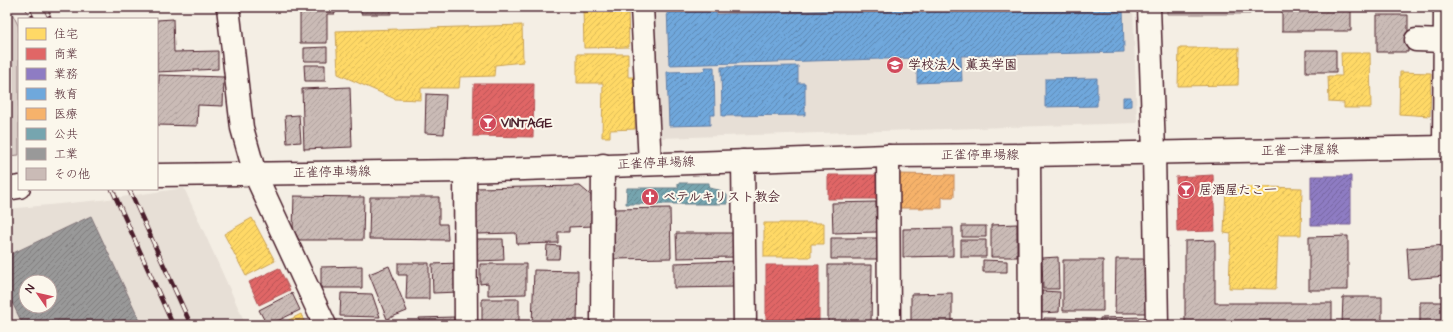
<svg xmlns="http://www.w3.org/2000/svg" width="1453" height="332" font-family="'Architects Daughter','Klee One',sans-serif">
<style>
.built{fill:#e7dfd6;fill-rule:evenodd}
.green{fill:#dbd0c9;stroke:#92787a}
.homes{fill:url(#homes-hatch);stroke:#c9a154}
.shops{fill:url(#shops-hatch);stroke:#b35154}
.offices{fill:url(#offices-hatch);stroke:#7a6095}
.schools{fill:url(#schools-hatch);stroke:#647fa7}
.health{fill:url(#health-hatch);stroke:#c28658}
.public{fill:url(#public-hatch);stroke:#697d87}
.industry{fill:url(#industry-hatch);stroke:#817478;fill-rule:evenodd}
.building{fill:url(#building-hatch);stroke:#4a1f2b}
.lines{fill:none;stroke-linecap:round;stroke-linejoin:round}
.minor-casing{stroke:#4a1f2b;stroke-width:25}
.major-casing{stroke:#4a1f2b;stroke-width:25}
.minor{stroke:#fbf7ec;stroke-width:22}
.major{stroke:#fbf7ec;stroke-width:22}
.rail-casing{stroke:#4a1f2b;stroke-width:4.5}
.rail{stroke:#fbf7ec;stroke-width:3;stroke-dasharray:9;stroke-linecap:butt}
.labels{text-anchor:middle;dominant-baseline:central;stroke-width:4;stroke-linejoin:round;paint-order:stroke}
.poi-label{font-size:13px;font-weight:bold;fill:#4a1f2b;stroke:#fbf7ec;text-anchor:start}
.street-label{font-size:13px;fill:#4a1f2b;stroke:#fbf7ec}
</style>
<defs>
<pattern id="homes-hatch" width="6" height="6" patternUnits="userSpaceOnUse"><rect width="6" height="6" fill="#ffd966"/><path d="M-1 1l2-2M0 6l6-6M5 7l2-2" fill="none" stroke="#dcba59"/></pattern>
<pattern id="shops-hatch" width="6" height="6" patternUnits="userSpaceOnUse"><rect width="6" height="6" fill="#e06666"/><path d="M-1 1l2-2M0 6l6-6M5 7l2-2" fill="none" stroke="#b85354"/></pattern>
<pattern id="offices-hatch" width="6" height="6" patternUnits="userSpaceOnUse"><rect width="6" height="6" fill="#8e7cc3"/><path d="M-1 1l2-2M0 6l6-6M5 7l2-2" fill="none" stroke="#76659f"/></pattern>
<pattern id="schools-hatch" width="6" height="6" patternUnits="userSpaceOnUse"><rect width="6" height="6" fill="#6fa8dc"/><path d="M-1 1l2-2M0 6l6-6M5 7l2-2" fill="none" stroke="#5d88b3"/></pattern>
<pattern id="health-hatch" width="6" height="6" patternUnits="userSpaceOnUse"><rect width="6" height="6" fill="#f6b26b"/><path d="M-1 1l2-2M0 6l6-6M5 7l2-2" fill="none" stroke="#d4995d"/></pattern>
<pattern id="public-hatch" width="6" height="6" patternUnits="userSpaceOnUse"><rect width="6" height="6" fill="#76a5af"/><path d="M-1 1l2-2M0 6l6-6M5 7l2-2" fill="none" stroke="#63868f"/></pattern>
<pattern id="industry-hatch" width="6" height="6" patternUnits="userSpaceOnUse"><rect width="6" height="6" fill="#999"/><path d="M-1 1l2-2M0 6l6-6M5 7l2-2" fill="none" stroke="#7f7c7d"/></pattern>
<pattern id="building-hatch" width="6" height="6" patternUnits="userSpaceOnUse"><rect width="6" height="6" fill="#cabbb6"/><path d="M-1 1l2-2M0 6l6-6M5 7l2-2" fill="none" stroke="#afa09d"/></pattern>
</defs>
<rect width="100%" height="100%" fill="#f4eee4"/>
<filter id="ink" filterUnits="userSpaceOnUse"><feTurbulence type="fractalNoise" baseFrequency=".025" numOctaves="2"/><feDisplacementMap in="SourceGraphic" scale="8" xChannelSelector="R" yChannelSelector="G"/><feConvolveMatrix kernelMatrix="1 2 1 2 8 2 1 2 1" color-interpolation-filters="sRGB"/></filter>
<g filter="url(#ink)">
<path class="built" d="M652,7H1133L1137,123L660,138Z
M184,188L246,325H7V209L101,200ZM26,282H50V306H26Z"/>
<path class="green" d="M7,7H9L19,27V155L7,156Z
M1167,7H1255L1250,14H1167Z"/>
<path class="homes" d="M628,8L629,47L584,48L583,9Z
M522,25L523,62L495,65L494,76L460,77L459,88H421V100L395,99L338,74L336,31Z
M1179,48H1239L1238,85L1178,86Z
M1341,53H1370L1371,108H1344V103L1329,102L1328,76H1342Z
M577,54H628V77H635V129L610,130V137H602L603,83H577Z
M1400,72L1431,73L1430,116L1399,114Z
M1226,186L1302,188L1301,235H1278L1276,289L1229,288L1231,234L1224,233Z
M252,218L275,261L246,276L224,234Z
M764,223H824V244H811V257H764Z
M301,314L306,325H279Z"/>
<path class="shops" d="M474,84H534L533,137L473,136Z
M828,175H881V199H828Z
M1213,175L1215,231L1177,232L1176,177Z
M766,265H819V325H766Z
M279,268L290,290L259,305L249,282Z"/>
<path class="offices" d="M1311,176H1351V225H1311Z"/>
<path class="schools" d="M667,7H716V14L955,7H1123L1124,52L961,56L962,81L917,83V58L669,65Z
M798,66V83H805V115L722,116L721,67Z
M705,67H714L715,115H710V125L669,126L667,72L705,71Z
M1097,78V106L1045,107V79Z
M1123,97H1131V106L1123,107Z"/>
<path class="health" d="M899,174L954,175V197H942V208H899Z"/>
<path class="public" d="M678,183H709V188L719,190L727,195V204H626L627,188H678Z"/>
<path class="industry" d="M91,216L142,325H23L7,292V256ZM26,282H50V306H26Z"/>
<path class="building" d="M313,7H335V14H327V43H300V12H313Z
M361,7H391V14H361Z
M1282,7H1351V31H1282Z
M1379,7H1411V10H1379Z
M1377,15H1408V52H1377Z
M173,19L174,52L218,51V69L157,72V20Z
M327,47V61H304V48Z
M1306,50H1336V72H1306Z
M304,65H325V81H305Z
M159,75L224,77L223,106L198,105L197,126L157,125Z
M350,87L352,147L304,149L302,89Z
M426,94L446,95L444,134L425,133Z
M299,115L301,142L287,143L285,116Z
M580,186L594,198L593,226L569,227V232H558V243L517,244L516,233L477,234L475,188Z
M294,196L364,197L363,240H299L293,229Z
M370,197H439V224H447L448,240L369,239Z
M876,202L877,232L833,233L832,203Z
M670,208L671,258L614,259L613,209Z
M1017,224V257H991V225Z
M962,226H986V237H962Z
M953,228V256L903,257V229Z
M676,233H735V257L677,258Z
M1348,236V290H1309V237Z
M831,238H878L879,259H831Z
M477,239H503L504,260L477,261Z
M961,240H986V257H961Z
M1215,240V303H1332V325H1185V241Z
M547,245L560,246L559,259H546Z
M1446,245V276L1409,279L1407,248Z
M1058,257L1059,289H1043L1042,258Z
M1116,259H1146V313H1115Z
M983,260L1007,261V272H983Z
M1063,260H1103V311H1063Z
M736,261V287L674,288V263Z
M398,263H429V299H406L407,275H398Z
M458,263L459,292L433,293L432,264Z
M480,264H526V294L488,295V283L480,284Z
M828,265H872L871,325H828Z
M362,266V288H321V267Z
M389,266L407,311L387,319L369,274Z
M534,270L578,271L577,325H532Z
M1042,291L1060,292L1059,312L1042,313Z
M292,293L300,310L269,325H267L259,310Z
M341,293L372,294L380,317L340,316Z
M952,293V325H901V322L911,321V294Z
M1343,297H1382V325H1342Z
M482,299H519V325H482Z
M1420,302H1442V325H1420Z
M454,317V325H420L419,318Z
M1144,317V325H1100V318Z
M1044,318L1095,319V325H1044Z"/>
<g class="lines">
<g class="minor-casing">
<path id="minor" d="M228,7L242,128L255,174L325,325
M642,7L650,164
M1149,7L1154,152L1157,325
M1416,40L1444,41
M1444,147L1445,7
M1029,155L1030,325
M888,156L889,325
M743,161L745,325
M465,171L466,325
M602,325L603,165"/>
</g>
<g class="major-casing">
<path id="major" d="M157,175L465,171L888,156L1029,155L1446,147
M7,189L19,187"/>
</g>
<use href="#minor" class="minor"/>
<use href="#major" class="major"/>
<g class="rail-casing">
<path id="rail" d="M27,7L33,19
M45,7L50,19
M112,189L173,325
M129,189L191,325"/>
</g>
<use href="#rail" class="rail"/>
</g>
</g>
<defs>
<g id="school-disc" transform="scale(0.9)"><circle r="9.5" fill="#d1495b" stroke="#fbf7ec"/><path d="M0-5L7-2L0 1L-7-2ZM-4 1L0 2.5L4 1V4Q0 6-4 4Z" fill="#fff"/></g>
<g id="bar-disc" transform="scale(0.9)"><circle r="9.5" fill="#d1495b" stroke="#fbf7ec"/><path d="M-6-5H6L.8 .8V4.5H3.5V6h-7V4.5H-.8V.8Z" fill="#fff"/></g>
<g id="church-disc" transform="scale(0.9)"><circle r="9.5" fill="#d1495b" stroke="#fbf7ec"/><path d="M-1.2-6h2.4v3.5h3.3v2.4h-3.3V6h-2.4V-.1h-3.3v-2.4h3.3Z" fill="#fff"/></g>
</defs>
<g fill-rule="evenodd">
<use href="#school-disc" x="895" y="65"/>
<use href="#bar-disc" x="488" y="123"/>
<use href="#bar-disc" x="1186" y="190"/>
<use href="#church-disc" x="650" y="197"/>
</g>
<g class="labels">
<g class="poi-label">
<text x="908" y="65">学校法人 薫英学園</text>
<text x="501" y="123">VINTAGE</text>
<text x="1199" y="190">居酒屋たこ一</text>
<text x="663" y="197">ベテルキリスト教会</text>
</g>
<g class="street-label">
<text transform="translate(1300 150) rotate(-1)">正雀一津屋線</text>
<text x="980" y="155">正雀停車場線</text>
<text transform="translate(656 163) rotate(-2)">正雀停車場線</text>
<text transform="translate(332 172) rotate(-1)">正雀停車場線</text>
</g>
</g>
<rect width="1453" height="332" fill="none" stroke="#fbf7ec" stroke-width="24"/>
<rect x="12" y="12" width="1429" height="308" fill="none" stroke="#4a1f2b" stroke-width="1.5" filter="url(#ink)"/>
<rect x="18" y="18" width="140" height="172" fill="#fbf7ec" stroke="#b4a19f"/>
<rect x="26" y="28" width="20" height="12" fill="#ffd966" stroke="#b4a19f"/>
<text x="54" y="38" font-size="12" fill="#4a1f2b">住宅</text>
<rect x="26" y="48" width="20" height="12" fill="#e06666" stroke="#b4a19f"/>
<text x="54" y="58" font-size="12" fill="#4a1f2b">商業</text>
<rect x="26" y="68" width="20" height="12" fill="#8e7cc3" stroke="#b4a19f"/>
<text x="54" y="78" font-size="12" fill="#4a1f2b">業務</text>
<rect x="26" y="88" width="20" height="12" fill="#6fa8dc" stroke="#b4a19f"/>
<text x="54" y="98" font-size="12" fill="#4a1f2b">教育</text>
<rect x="26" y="108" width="20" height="12" fill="#f6b26b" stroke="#b4a19f"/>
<text x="54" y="118" font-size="12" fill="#4a1f2b">医療</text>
<rect x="26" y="128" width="20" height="12" fill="#76a5af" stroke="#b4a19f"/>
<text x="54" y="138" font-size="12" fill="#4a1f2b">公共</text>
<rect x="26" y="148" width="20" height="12" fill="#999999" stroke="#b4a19f"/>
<text x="54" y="158" font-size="12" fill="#4a1f2b">工業</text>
<rect x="26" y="168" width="20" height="12" fill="#cabbb6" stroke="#b4a19f"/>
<text x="54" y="178" font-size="12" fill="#4a1f2b">その他</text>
<g transform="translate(38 294) rotate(304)"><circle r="19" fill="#fbf7ec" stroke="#b4a19f"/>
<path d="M0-3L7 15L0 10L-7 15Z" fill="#d1495b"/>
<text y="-6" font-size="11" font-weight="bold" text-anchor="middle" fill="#4a1f2b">N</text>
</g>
</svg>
